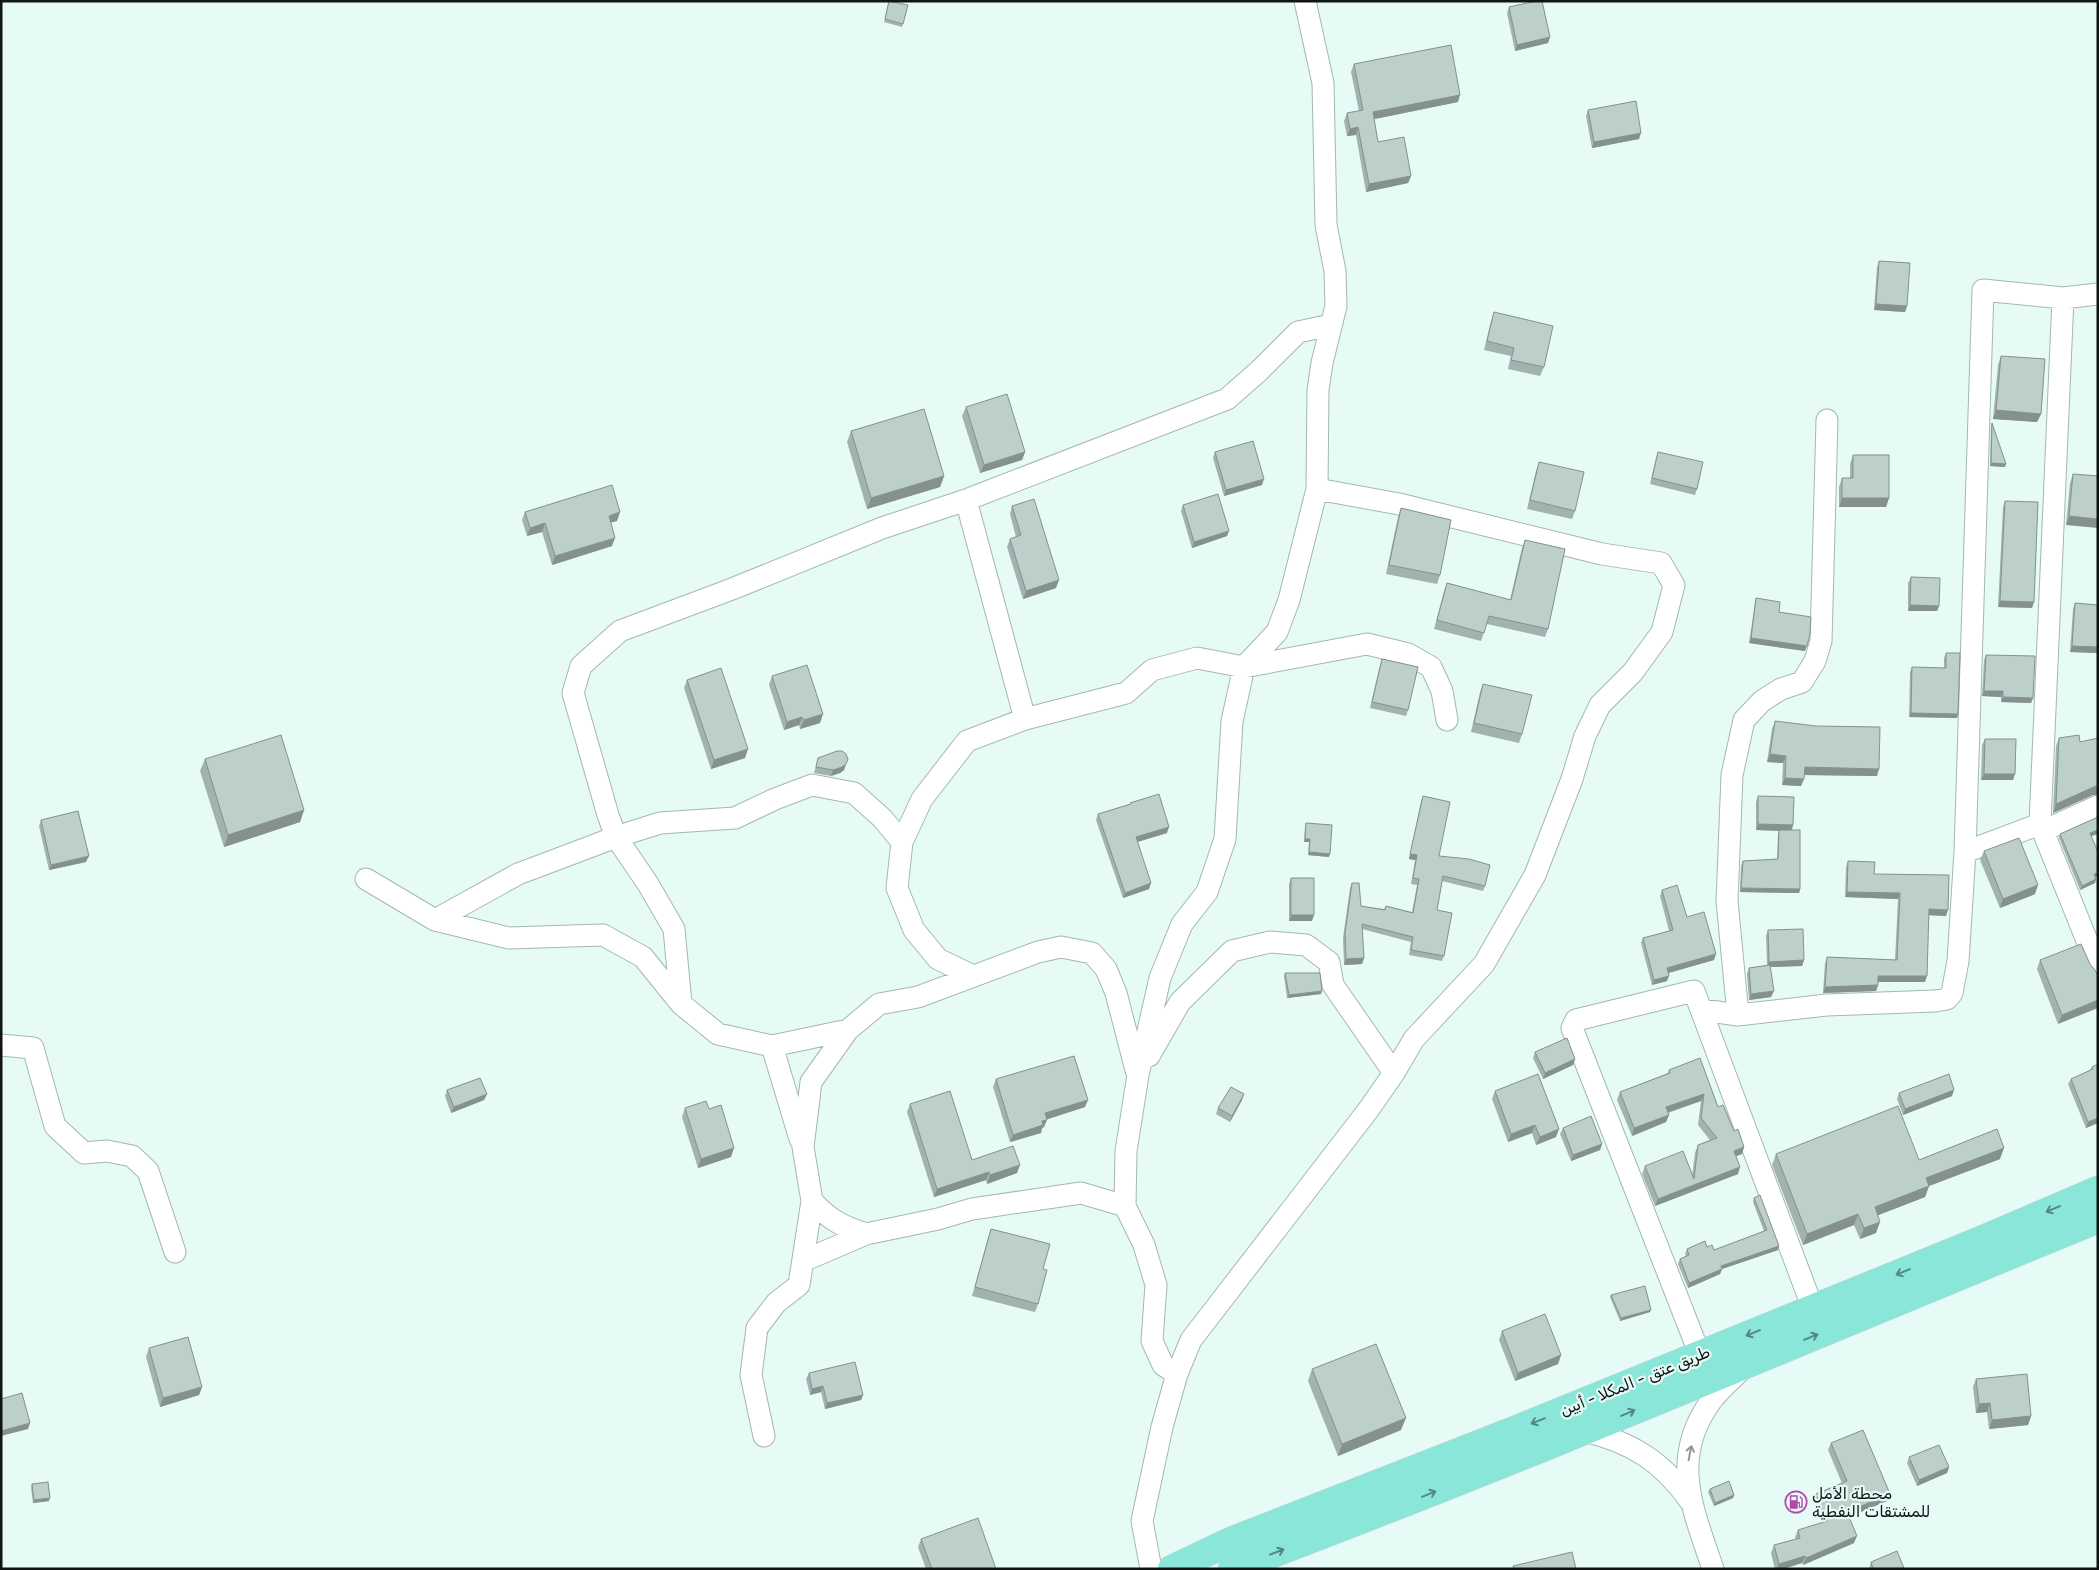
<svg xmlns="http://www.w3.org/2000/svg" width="2099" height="1570" font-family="Rubik,'Noto Sans Arabic',sans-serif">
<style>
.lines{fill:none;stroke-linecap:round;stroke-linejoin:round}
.street-casing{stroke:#a4b7b3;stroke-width:23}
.primary-casing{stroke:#d4d5d5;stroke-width:29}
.street{stroke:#fff;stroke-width:21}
.primary{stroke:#8ae6d9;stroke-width:28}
.wall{fill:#a2b2af}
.shaded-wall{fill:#84918e}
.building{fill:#bccfcb;stroke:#84918e}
.oneway{stroke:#528880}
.oneway2{stroke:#939695}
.labels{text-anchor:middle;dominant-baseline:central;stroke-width:4.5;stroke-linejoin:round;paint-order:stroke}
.street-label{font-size:16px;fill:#0e1514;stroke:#e6faf6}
.poi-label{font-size:16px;fill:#0e1514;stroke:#e6faf6;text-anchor:start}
</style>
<rect width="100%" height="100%" fill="#e6faf6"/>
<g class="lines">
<g class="street-casing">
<path id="street" d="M2063,298L2040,824L2098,968
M966,500L1025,719
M2043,831L2098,806
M1965,852L2040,824
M366,879L435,920L509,938L603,935L643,957L681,1004L718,1034L772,1046L848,1030
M435,920L518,874L616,837L660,823L735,818L775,799L812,785L854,793L882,818L902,842
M973,976L938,959L914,930L897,888L902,842L922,799L967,741L1025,719L1126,693L1152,670L1197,658L1244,667L1367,644L1408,654L1431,667L1442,691L1447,720
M681,1004L674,929L648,884L616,837L608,815L573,693L581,666L620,631L732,589L882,528L966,500L1227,399L1259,371L1298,332L1331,325
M1703,1010L1738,1015L1827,1005L1935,1001L1947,999L1952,993L1958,961L1965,852L1983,290L2063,298L2098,294
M1738,1015L1727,901L1732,775L1744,720L1762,701L1781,689L1802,682L1815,661L1821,641L1827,420
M1,1045L33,1048L55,1126L84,1153L107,1151L132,1156L148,1171L175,1252
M772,1046L800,1139
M1149,1056L1180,1002L1232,951L1270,942L1306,945L1329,962L1333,985L1394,1073
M812,1201C830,1220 841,1226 866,1234
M803,1261L866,1234L938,1219L972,1209L1081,1193L1125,1206
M1700,1355L1572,1028L1576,1020L1694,991L1813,1309
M1177,1374L1163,1365L1152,1341L1156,1285L1144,1245L1125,1206L1126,1151L1138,1075L1160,978L1182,924L1207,892L1225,839L1232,721L1244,667L1277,632L1289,600L1317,489L1318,390L1322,363L1336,306L1335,271L1326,225L1323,83L1305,1
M1584,1431C1631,1442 1662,1461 1690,1501
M764,1436L751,1375L757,1328L776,1303L799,1285L812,1201L803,1147L811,1082L848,1030L879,1004L918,997L1038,952L1061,947L1092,953L1106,969L1116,993L1136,1070
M1151,1569L1142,1521L1162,1427L1177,1374L1191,1340L1369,1109L1394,1073L1414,1039L1484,964L1535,875L1572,779L1585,736L1600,705L1633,672L1662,632L1674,585L1661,563L1602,554L1399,504L1317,489
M1713,1569C1693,1509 1669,1459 1711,1401C1720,1389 1732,1379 1743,1368"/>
</g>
<g class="primary-casing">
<path id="primary" d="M1172,1569L1231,1541L1515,1430L1979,1241L2098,1190
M1232,1569C1523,1460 1810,1337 2098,1219"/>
</g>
<use href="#street" class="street"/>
<use href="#primary" class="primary"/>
</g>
<path class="wall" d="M888,4L903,24L902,27L884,22Z
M1509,7L1550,37L1548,43L1515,51L1507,13Z
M1354,64L1458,102L1374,119L1378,142L1411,176L1408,183L1366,192L1356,135L1347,136L1344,121L1347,113L1359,111L1351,72Z
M1588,110L1639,139L1592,148L1586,116Z
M1879,261L1907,306L1905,312L1874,310L1877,267Z
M1494,312L1544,367L1540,376L1508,369L1511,356L1484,350L1491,321Z
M2001,356L2041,414L2037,422L1993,419L1998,365Z
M966,407L1025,452L1022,460L980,473L962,416Z
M1992,423L2005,467L1990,466L1991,426Z
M851,431L944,476L940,487L867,509L847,442Z
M1215,452L1262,485L1224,496L1213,458Z
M1658,452L1697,489L1695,495L1650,484L1656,458Z
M1853,455L1889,498L1886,507H1839V487L1842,478H1850V464Z
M1539,462L1575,511L1572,519L1527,509L1536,471Z
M2073,474L2098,476L2066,525L2070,483Z
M2005,501L2032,608L1998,607L2003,507Z
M1183,505L1227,536L1192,548L1181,511Z
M1012,506L1056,588L1023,599L1007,547L1010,539L1016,537L1010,514Z
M1401,508L1440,575L1437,584L1386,574L1398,517Z
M525,512L617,521L611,522L612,546L552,565L542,532L527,536L522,520Z
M1525,540L1548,629L1545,637L1487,624L1481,641L1434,629L1444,591L1447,583L1510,600L1522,548Z
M1911,577L1939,606L1937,611H1908V583Z
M1756,598L1779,612L1805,651L1749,643L1755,603Z
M2075,603L2098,605V653L2070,652L2073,609Z
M1946,653L1958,714L1957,718L1909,717L1910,672L1912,667L1944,668V658Z
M1986,655L2033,698L2031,703L2001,702V697L1982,696L1984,660Z
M1382,659L1408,710L1406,716L1370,708L1380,665Z
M772,676L820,723L800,729L799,725L784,730L769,685Z
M687,680L745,758L711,769L684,688Z
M1483,684L1522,734L1519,743L1471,732L1480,692Z
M1775,721L1877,776L1804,775L1801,786L1782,785L1783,763L1767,762L1772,729Z
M2059,738L2080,742L2093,795L2053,813L2056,746Z
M1985,739L2013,780H1981L1982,745Z
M818,758L846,764L844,770L840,773L831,776L814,773Z
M205,759L304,810L300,822L224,847L200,771Z
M1423,796L1439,856L1485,886L1483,891L1442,881L1437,910L1444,956L1442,961L1409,955L1411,942L1362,929L1364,958L1362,964L1344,965L1343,938L1350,888L1352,883L1361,906L1384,909L1386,906L1412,912L1417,885L1411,884L1415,860L1409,859L1421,801Z
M1758,796L1793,825L1792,830L1800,889L1799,893L1740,892L1741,866L1743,861L1777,859L1778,834L1779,831L1756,830V802Z
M1130,803L1167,833L1137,842L1149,889L1123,898L1096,820L1098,814L1130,804Z
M2098,817V834L2091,836L2095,877L2096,879L2095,883L2080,890L2059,838L2060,834Z
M41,820L86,862L49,870L39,826Z
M1306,823L1329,857L1308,855L1309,842H1304L1305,826Z
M1984,851L2035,894L2000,908L1980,860Z
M1848,861L1874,874L1946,916L1928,915L1925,982H1878V985L1876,991L1823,993L1825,963L1827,957L1895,960L1898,899L1845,897L1846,867Z
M1291,878L1312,921H1289V884Z
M1662,890L1687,917L1714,960L1668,973L1667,981L1652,985L1641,943L1643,938L1669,931L1660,896Z
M1768,930L1804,960L1802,966L1770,967L1771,997L1749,1000L1747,974L1749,968L1767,965L1766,936Z
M2040,960L2090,964L2058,1024L2037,969Z
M1285,973L1321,994L1287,998L1284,976Z
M1535,1052L1575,1059L1573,1065L1543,1079L1533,1058Z
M1700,1058L1718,1107L1734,1131L1744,1147L1742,1154L1736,1156L1738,1174L1655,1206L1642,1174L1645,1166L1692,1176L1695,1153L1698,1145L1710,1140L1698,1125L1701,1101L1668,1113L1669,1115L1666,1122L1632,1136L1617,1100L1620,1092L1668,1073L1669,1070Z
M2098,1064V1123L2086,1128L2068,1084L2071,1079L2090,1070L2092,1067Z
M996,1079L1085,1107L1047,1119L1044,1127L1042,1128L1041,1133L1010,1142L993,1087Z
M447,1090L487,1094L484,1100L451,1113L445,1096Z
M1495,1091L1556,1137L1536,1145L1532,1133L1508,1142L1492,1099Z
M1899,1093L1952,1096L1903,1115L1897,1099Z
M1242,1100L1230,1122L1216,1114L1218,1108Z
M910,1104L972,1160L1017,1173L987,1184L986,1180L934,1197L907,1112Z
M685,1108L709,1109L731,1157L698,1168L682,1117Z
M1563,1128L1602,1144L1600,1150L1571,1161L1560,1134Z
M1776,1154L1919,1160L2000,1159L1929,1186L1925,1197L1878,1215L1876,1233L1860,1239L1854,1225L1803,1245L1772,1165Z
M1754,1198L1779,1246L1778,1250L1722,1269L1720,1274L1688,1288L1678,1264L1680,1259L1686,1256L1685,1254L1687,1249L1707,1247L1714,1250L1764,1231L1753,1202Z
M991,1229L1043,1269L1038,1304L1035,1312L972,1296L988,1238Z
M1611,1295L1651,1310L1650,1312L1620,1321L1610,1297Z
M1502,1331L1561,1355L1558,1364L1515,1381L1499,1340Z
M149,1348L202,1387L199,1395L160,1407L146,1357Z
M1312,1369L1401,1430L1338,1456L1308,1381Z
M809,1373L863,1395L861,1400L825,1409L821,1392L810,1395L806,1379Z
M1976,1379L2031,1416L2028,1425L1989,1429L1987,1412L1976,1413L1973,1387Z
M1831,1443L1887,1501L1849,1517L1854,1543L1803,1565L1802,1563L1783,1569H1775L1771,1553L1774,1545L1796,1539L1795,1537L1798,1530L1822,1523L1814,1502L1816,1494L1842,1483L1828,1450Z
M1909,1457L1949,1467L1947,1473L1917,1486L1907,1463Z
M32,1484L49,1501L33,1503L31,1487Z
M1710,1489L1734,1495L1733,1498L1714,1506L1708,1492Z
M921,1539L996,1569H926L918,1547Z
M1871,1562L1904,1569H1869Z"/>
<path class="shaded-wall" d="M1550,37L1548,43L1515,51L1517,45Z
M1460,95L1458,102L1370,120L1373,112Z
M1358,127L1356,135L1347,136L1350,129Z
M1641,133L1639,139L1592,148L1594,142Z
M1411,176L1408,183L1366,192L1369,184Z
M1876,304L1907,306L1905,312L1874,310Z
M1996,410L2041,414L2037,422L1993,419Z
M1025,452L1022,460L980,473L984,465Z
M1991,463L2006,464L2005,467L1990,466Z
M944,476L940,487L867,509L871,498Z
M1264,479L1262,485L1224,496L1226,490Z
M1842,498H1889L1886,507H1839Z
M620,512L617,521L606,524L609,516Z
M2069,516L2098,519V528L2066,525Z
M545,523L542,532L527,536L530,528Z
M1229,531L1227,536L1192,548L1194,542Z
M615,538L612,546L552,565L555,556Z
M1059,580L1056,588L1023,599L1026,591Z
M2000,601L2034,602L2032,608L1998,607Z
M1910,605L1939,606L1937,611H1908Z
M1751,638L1807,646L1805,651L1749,643Z
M2072,646L2098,647V653L2070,652Z
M1984,691H2003L2001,697L1982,696Z
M2003,697L2033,698L2031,703L2001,702Z
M1911,713L1958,714L1957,718L1909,717Z
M823,714L820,723L800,729L804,720Z
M802,717L799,725L784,730L787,722Z
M748,749L745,758L711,769L714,760Z
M1770,754L1786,756L1783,763L1767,762Z
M846,764L844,770L840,773L831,776L833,770Z
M1805,767L1879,769L1877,776L1802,775Z
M1984,774H2015L2013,780H1981Z
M1785,778L1804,779L1801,786L1782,785Z
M2096,786H2098V795H2093L2053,813L2056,804Z
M304,810L300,822L224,847L228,835Z
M1758,824L1793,825L1791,831L1756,830Z
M1169,827L1167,833L1134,843L1136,837Z
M2098,830V834L2088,837L2090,833Z
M1305,839H1310L1309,842H1304Z
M1309,852L1330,854L1329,857L1308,855Z
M1410,854L1417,855L1415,860L1409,859Z
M89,856L86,862L49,870L51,865Z
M2098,873V876L2092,878L2094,874Z
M2096,879L2095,883L2080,890L2082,886Z
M1151,883L1149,889L1123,898L1125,893Z
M2038,885L2035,894L2000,908L2003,899Z
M1741,888L1800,889L1799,893L1740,892Z
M1847,892L1900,893L1898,899L1845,897Z
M1929,909L1948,910L1946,916L1926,915Z
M1291,915H1314L1312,921H1289Z
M1716,954L1714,960L1665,974L1667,968Z
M1364,958L1362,964L1344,965L1346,959Z
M1804,960L1802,966L1767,967L1769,962Z
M1669,976L1667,981L1652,985L1654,980Z
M1878,976H1927L1925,982H1876Z
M1878,985L1876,991L1823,993L1825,987Z
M1322,991L1321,994L1287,998L1289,995Z
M1774,991L1771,997L1749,1000L1751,994Z
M2098,1000V1008L2058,1024L2062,1015Z
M1575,1059L1573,1065L1543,1079L1545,1073Z
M1954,1090L1952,1096L1903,1115L1905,1109Z
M487,1094L484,1100L451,1113L454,1107Z
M1244,1094L1242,1100L1230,1122L1232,1116Z
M1704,1094L1701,1101L1663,1114L1666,1107Z
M1088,1100L1085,1107L1042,1121L1045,1113Z
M1669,1115L1666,1122L1632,1136L1634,1128Z
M2098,1118V1123L2086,1128L2088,1122Z
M1047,1120L1044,1127L1042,1128L1041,1133L1010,1142L1013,1135L1042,1121Z
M1535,1125L1532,1133L1508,1142L1511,1134Z
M1559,1129L1556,1137L1536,1145L1540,1137Z
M1602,1144L1600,1150L1571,1161L1573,1155Z
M1744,1147L1742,1154L1731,1158L1734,1151Z
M734,1148L731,1157L698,1168L701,1159Z
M2004,1148L2000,1159L1929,1186L1925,1197L1871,1218L1875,1207L1926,1178Z
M1020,1165L1017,1173L987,1184L990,1175Z
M1740,1167L1738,1174L1655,1206L1658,1199Z
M989,1172L986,1180L934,1197L937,1189Z
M1858,1214L1854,1225L1803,1245L1807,1234Z
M1880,1222L1876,1233L1860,1239L1864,1228Z
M1779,1246L1778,1250L1722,1269L1720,1274L1688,1288L1689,1283L1721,1266Z
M1651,1310L1650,1312L1620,1321L1621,1318Z
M1561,1355L1558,1364L1515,1381L1518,1373Z
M823,1386L821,1392L810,1395L812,1389Z
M202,1387L199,1395L160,1407L163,1398Z
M863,1395L861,1400L825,1409L827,1403Z
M1990,1403L1987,1412L1976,1413L1979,1404Z
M2031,1416L2028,1425L1989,1429L1992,1420Z
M1406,1418L1401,1430L1338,1456L1342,1444Z
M30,1423L28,1429L1,1436V1431Z
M1949,1467L1947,1473L1917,1486L1919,1480Z
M1890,1494L1887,1501L1844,1519L1847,1512Z
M1734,1495L1733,1498L1714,1506L1715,1503Z
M50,1498L49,1501L33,1503L34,1500Z
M1857,1536L1854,1543L1803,1565L1806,1558Z
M1805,1556L1802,1563L1783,1569H1777L1779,1564Z"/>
<path class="building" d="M889,1L908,5L903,24L885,19Z
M1536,1H1542L1550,37L1517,45L1509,7Z
M1451,45L1460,95L1373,112L1378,142L1404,137L1411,176L1369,184L1358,127L1350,129L1347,113L1363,110L1354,64Z
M1636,101L1641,133L1594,142L1588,110Z
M1879,261L1910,263L1907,306L1876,304Z
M1494,312L1553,326L1544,367L1511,360L1514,348L1487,341Z
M2001,356L2045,359L2041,414L1996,410Z
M1007,394L1025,452L984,465L966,407Z
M924,409L944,476L871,498L851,431Z
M1992,423L2006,464L1991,463Z
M1253,441L1264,479L1226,490L1215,452Z
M1658,452L1703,462L1697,489L1652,478Z
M1853,455H1889V498H1842V478H1853Z
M1539,462L1584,472L1575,511L1530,500Z
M2073,474L2098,476V519L2069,516Z
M612,485L620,512L609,516L615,538L555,556L545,523L530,528L525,512Z
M1218,494L1229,531L1194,542L1183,505Z
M1034,499L1059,580L1026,591L1010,539L1021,535L1012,506Z
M2005,501L2038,502L2034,602L2000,601Z
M1401,508L1451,520L1440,575L1389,565Z
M1525,540L1565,549L1548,629L1489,616L1484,633L1437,620L1447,583L1511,600Z
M1911,577L1940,578L1939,606L1910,605Z
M1756,598L1780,602L1779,612L1811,617L1810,634L1807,646L1751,638Z
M2075,603L2098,605V647L2072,646Z
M1946,653H1960L1958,714L1911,713L1912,667L1946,668Z
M1986,655L2035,656L2033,698L2003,697V691H1984Z
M1382,659L1418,667L1408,710L1372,702Z
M807,665L823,714L804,720L802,717L787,722L772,676Z
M721,668L748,749L714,760L687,680Z
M1483,684L1532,695L1522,734L1474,723Z
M1775,721L1816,726L1880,727L1879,769L1805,767L1804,779L1785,778L1786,756L1770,754Z
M281,735L304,810L228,835L205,759Z
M2079,735L2080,742L2098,738V786H2096L2056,804L2059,738Z
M1985,739H2016L2015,774H1984Z
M837,751H842L846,754L848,759L846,764L842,767L833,770L816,767L818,758Z
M1159,794L1169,827L1136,837L1151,883L1125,893L1098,814L1131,804L1130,803Z
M1423,796L1450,802L1439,856L1469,859L1490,865L1485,886L1443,876L1437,910L1452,913L1444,956L1411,950L1413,937L1362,924L1364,958L1346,959L1345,933L1352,883H1359L1361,906L1385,910L1386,906L1413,913L1419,879L1413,878L1417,855L1410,854Z
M1758,796L1794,797L1793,825L1758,824Z
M78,811L89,856L51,865L41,820Z
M2098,817V830L2090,833L2098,852V873L2094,874L2096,879L2082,886L2060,834Z
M1306,823L1332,825L1330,854L1309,852L1310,839H1305Z
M1779,830H1800V889L1741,888L1743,861L1778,859Z
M2019,838L2038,885L2003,899L1984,851Z
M1848,861L1875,862L1874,874L1949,875L1948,910L1929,909L1927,976H1878V985L1825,987L1827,957L1897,960L1900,893L1847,892Z
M1291,878H1314V915H1291Z
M1677,885L1687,917L1704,912L1716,954L1667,968L1669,976L1654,980L1643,938L1673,930L1662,890Z
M1803,929L1804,960L1769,962L1768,930Z
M2081,944L2090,964L2095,970L2098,976V1000L2062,1015L2040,960Z
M1770,965L1774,991L1751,994L1749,968Z
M1285,973H1320L1322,991L1289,995Z
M1567,1038L1575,1059L1545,1073L1535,1052Z
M1074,1056L1088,1100L1045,1113L1047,1120L1042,1121L1043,1125L1013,1135L996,1079Z
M1700,1058L1718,1107L1723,1105L1734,1131L1738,1129L1744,1147L1734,1151L1740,1167L1658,1199L1645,1166L1683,1151L1694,1179L1698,1145L1717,1138L1701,1118L1704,1094L1666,1107L1669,1115L1634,1128L1620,1092L1670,1073L1669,1070Z
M2098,1064V1118L2088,1122L2071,1079L2093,1069L2092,1067Z
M1538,1074L1559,1129L1540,1137L1535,1125L1511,1134L1495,1091Z
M1949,1074L1954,1090L1905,1109L1899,1093Z
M480,1078L487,1094L454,1107L447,1090Z
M1231,1087L1244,1094L1232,1116L1218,1108Z
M950,1091L972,1160L1013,1146L1020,1165L990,1175L989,1172L937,1189L910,1104Z
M706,1101L709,1109L721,1105L734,1148L701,1159L685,1108Z
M1898,1106L1919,1160L1997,1129L2004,1148L1926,1178L1929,1186L1875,1207L1880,1222L1864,1228L1858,1214L1807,1234L1776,1154Z
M1591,1116L1602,1144L1573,1155L1563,1128Z
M1760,1195L1779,1246L1721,1266L1722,1269L1689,1283L1680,1259L1689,1255L1687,1249L1705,1241L1707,1247L1712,1245L1714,1250L1767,1230L1754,1198Z
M991,1229L1050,1244L1043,1269L1047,1270L1038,1304L975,1287Z
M1645,1286L1651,1310L1621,1318L1611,1295Z
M1545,1314L1561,1355L1518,1373L1502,1331Z
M188,1337L202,1387L163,1398L149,1348Z
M1376,1344L1406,1418L1342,1444L1312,1369Z
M855,1362L863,1395L827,1403L823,1386L812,1389L809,1373Z
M2027,1374L2031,1416L1992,1420L1990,1403L1979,1404L1976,1379Z
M22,1393L30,1423L1,1431V1399Z
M1863,1430L1890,1494L1847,1512L1857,1536L1806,1558L1805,1556L1779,1564L1774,1545L1800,1538L1798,1530L1827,1521L1816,1494L1847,1481L1831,1443Z
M1939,1445L1949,1467L1919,1480L1909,1457Z
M1729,1481L1734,1495L1715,1503L1710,1489Z
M48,1482L50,1498L34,1500L32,1484Z
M978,1518L996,1569H932L921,1539Z
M1897,1551L1904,1568L1873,1569L1871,1562Z
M1572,1552L1576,1569H1514L1513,1566Z"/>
<defs><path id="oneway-shaft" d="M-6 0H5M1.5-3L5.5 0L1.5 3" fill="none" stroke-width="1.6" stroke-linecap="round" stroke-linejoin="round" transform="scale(1.25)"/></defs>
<g class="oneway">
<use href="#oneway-shaft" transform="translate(2053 1209) rotate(157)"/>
<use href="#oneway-shaft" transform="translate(1903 1272) rotate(158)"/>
<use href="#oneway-shaft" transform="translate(1753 1333) rotate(158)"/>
<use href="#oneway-shaft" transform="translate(1811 1337) rotate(-22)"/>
<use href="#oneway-shaft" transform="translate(1628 1413) rotate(-23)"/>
<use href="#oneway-shaft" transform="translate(1538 1421) rotate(158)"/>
<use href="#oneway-shaft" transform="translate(1429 1494) rotate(-22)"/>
<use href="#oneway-shaft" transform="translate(1277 1552) rotate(-21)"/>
</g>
<use class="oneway2" href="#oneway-shaft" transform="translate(1690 1453) rotate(-79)"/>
<defs>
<g id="fuel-ring" transform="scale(1.125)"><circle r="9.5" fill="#e6faf6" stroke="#b348aa" stroke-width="1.5"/><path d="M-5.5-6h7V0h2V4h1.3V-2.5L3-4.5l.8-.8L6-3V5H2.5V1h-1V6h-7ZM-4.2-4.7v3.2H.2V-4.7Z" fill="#b348aa"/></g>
</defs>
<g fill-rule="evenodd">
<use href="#fuel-ring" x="1796" y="1502"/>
</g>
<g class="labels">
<g class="street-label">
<text transform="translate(1635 1381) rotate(-22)">طريق عتق - المكلا - أبين</text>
</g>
<g class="poi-label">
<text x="1812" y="1493">محطة الأمل<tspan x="1812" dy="18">للمشتقات النفطية</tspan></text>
</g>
</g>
<rect width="2099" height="1570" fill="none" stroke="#0e1514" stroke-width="5"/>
</svg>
